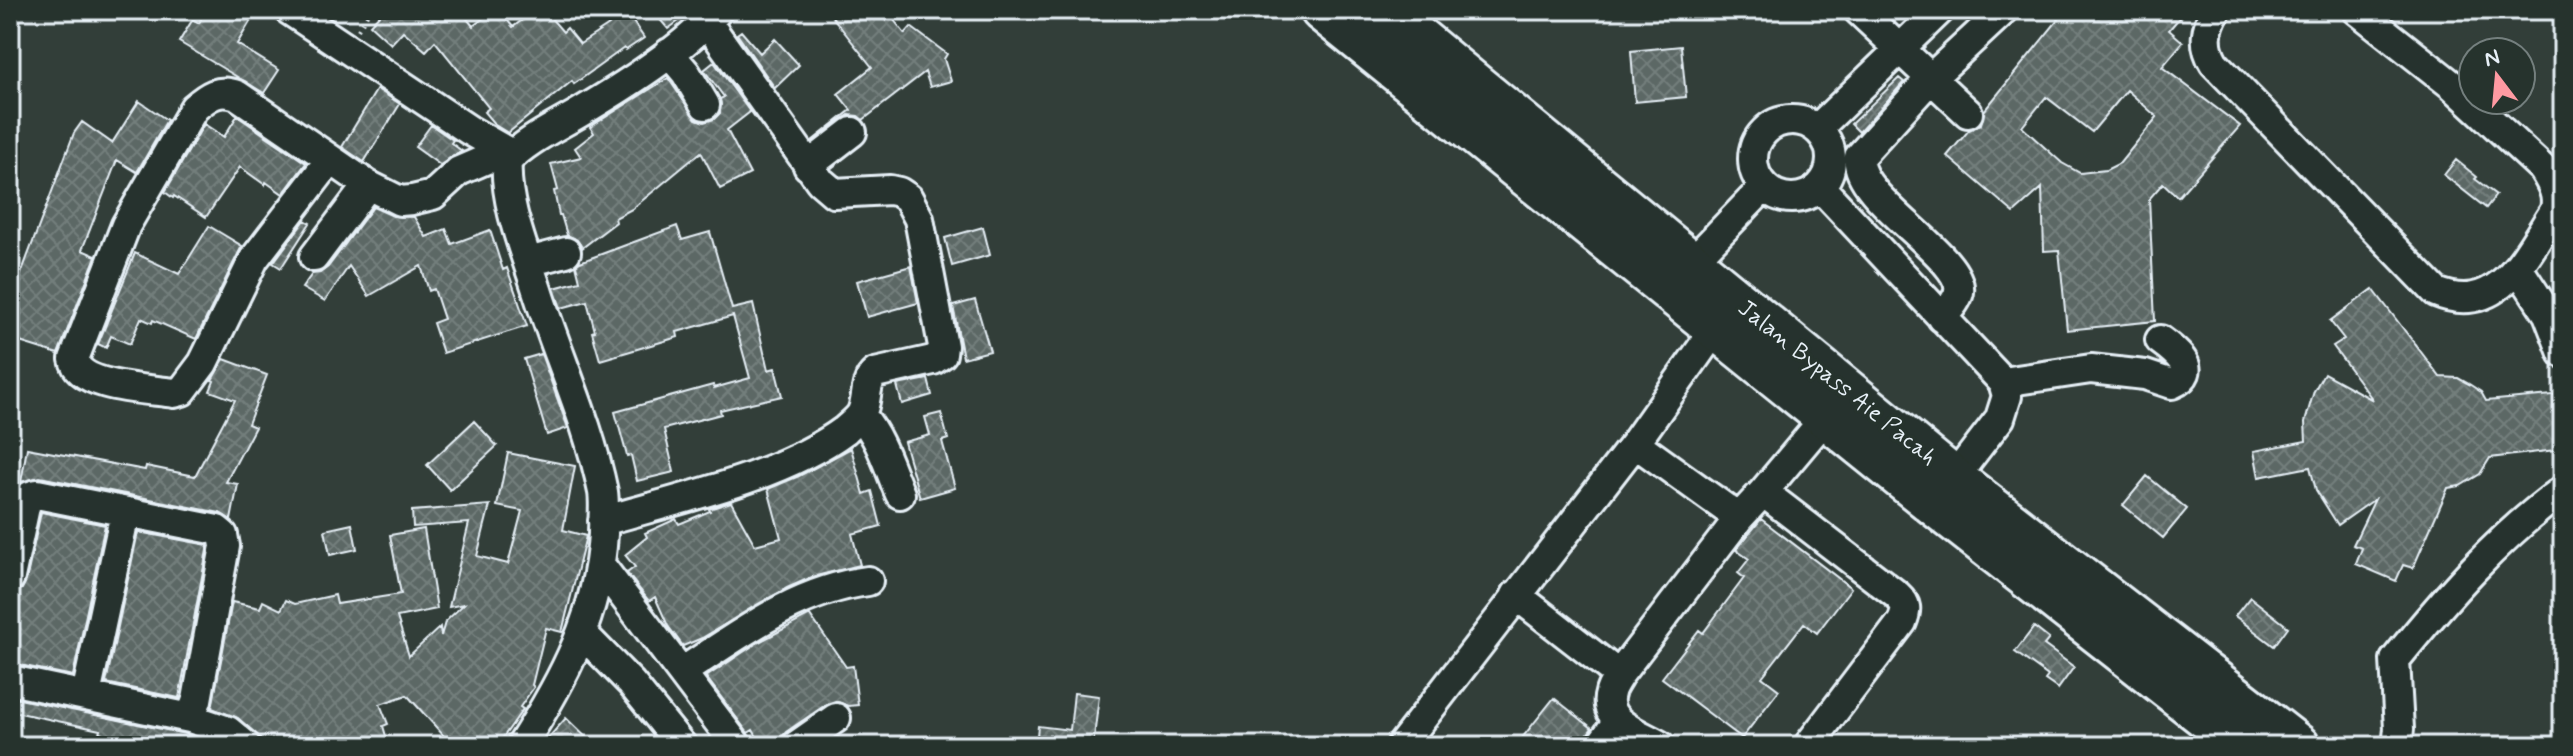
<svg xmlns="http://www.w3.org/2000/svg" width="2573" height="756" font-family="Mynerve,sans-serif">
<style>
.building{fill:url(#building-cross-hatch);stroke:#e8f1f8;stroke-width:2;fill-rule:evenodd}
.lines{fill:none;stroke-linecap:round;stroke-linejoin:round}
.minor-casing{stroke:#e8f1f8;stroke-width:34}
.highway-casing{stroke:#e8f1f8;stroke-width:48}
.path{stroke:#e8f1f8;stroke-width:4;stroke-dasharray:2 6;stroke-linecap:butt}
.minor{stroke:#26332d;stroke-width:28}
.highway{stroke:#26332d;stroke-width:42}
.labels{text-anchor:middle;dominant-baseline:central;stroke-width:7;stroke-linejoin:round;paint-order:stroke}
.street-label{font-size:24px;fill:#e8f1f8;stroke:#26332d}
</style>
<defs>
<pattern id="building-cross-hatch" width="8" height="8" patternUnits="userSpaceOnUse" patternTransform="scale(2)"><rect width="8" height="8" fill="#5c6865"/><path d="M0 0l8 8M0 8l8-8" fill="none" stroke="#737e7c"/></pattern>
</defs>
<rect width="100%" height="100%" fill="#323e39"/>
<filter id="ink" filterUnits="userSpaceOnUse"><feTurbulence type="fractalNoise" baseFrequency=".0125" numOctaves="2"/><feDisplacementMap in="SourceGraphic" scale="16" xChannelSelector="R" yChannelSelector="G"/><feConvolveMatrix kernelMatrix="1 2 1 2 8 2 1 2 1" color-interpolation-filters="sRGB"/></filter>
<g filter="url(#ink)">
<path class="building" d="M206,10H257L237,44L279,70L264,93L179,42L193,19L199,23Z
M384,10H460L473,26L494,10H499L513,27L535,10H544L563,32L567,28L580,44L609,25L599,10H625L644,38L626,50L624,48L574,84L572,81L508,133L495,125L484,112L489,108L435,41L426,51L403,31L391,44L370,25Z
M652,10H694L668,29Z
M827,10H886L905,34L911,27L947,54L944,59L951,81L930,87L925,72L863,120L858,116L849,115L812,141L851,110L838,94L872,67Z
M2066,10H2186L2169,30L2183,42L2162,67L2240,126L2178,197L2163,183L2149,199L2155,321L2067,330L2059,250L2044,251L2042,188L2014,213L1947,156L1969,130L1981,124L1984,111ZM2127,90L2157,117L2120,163L2106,170L2080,173L2062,163L2022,127L2046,97L2092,132Z
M741,31L760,53L775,39L799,65L775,88L737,34Z
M1681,46L1686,97L1635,102L1631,51Z
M714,62L750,112L727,130L750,174L720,189L701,152L632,209L615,218L616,222L582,248L577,240L567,235L561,215H559L554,191L558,190L551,164L581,157L575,148L594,133L590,127L668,78L696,119L704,122L714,119L720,113V99L724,97L704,70Z
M1899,78L1904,82L1859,132L1851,124Z
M377,89L400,104L364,162L342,147Z
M139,101L167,120L137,172L117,160L82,250L96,256L58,354L10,339V285L16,287L74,133L82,122L112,143Z
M237,116L306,163L283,194L266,182L265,185L240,167L206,217L174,196L173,198L165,192L204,124L224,137Z
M431,125L453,140L451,143L462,151L440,165L415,147Z
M2456,160L2477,177L2475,179L2496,195L2486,208L2444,175Z
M373,207L393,216L414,217L426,237L446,229L452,244L490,230L503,270L507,268L527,326L443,353L433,323L444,319L434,289L429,291L421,266L369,296L349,266L325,301L302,288L312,274L320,273L328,267Z
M305,220L310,223L281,268L273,263Z
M209,226L242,246L196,339L153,320L152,323L141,318L130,344L111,336L106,348L98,344L135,253L179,274Z
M677,226L682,240L710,232L732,309L753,304L768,370L775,368L782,396L720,410L721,414L664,429L674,472L637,481L631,455L627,456L615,412L713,385L714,388L750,378L733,316L677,332L678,337L600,360L592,332L595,331L587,301L561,308L554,288L580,281L576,265L580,262Z
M983,227L990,255L952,266L945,238Z
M911,266L918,303L867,317L857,281Z
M2373,289L2440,377L2458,378L2469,384L2481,392L2486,401L2563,394V449L2490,458L2480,474L2460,486L2448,488L2413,568L2403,565L2396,581L2356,564L2362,548L2353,545L2375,499L2338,525L2316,490L2310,467L2259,477L2254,451L2306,441L2305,422L2314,391L2324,373L2373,400L2333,346L2344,339L2330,321Z
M975,300L990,351L963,358L953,306Z
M541,354L568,428L547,435L524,359Z
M224,359L267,375L248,424L255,427L226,482L238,484L231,520L220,513L40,477L21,482L27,448L145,470L146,466L195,476L235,400L210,391L214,381L212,380Z
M928,379L932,395L902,404L897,385Z
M941,413L948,439L942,441L955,488L920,498L904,442L930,435L925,417Z
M474,421L497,446L450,490L427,465Z
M851,448L864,494L872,491L881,526L852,534L860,565L812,577L787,588L702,638L683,646L668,626L655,597L649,601L627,573L635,567L625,555L647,537L645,533L676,519L679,524L710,511L709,509L731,502L755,545L781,538L768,489L799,476Z
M508,453L575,466L563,530L586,536L562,632L546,628L532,685L534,687L520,707L523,709L497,746H453L407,695L380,704L388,724L383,726L389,746H276L262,740L238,718L212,708L232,602L260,608L263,601L281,610L286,600L295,604L335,595L337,604L401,594L390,535L424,529L437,609L397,617L409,656L440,627L441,636L445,622L464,604L449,607L469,523L413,527L412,511L490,505L477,556L508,564L522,511L497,506Z
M2147,476L2187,509L2163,538L2123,505Z
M41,512L105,525L73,676L10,663V594L22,589L26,581Z
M1761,519L1851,588L1817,633L1804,623L1762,677L1779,690L1742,738L1662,678L1699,630L1703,633L1744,578L1738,573L1749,559L1736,550Z
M352,524L357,549L330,555L325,530Z
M138,532L208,545L179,698L106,683Z
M2250,597L2288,627L2274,646L2235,616Z
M810,615L846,667L853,666L858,705L848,706L835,701L827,704L786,732L781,738L779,746H762L753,730L748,733L706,677L757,643Z
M2034,627L2049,639L2044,645L2074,667L2058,689L2045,680L2048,676L2015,652Z
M1074,693L1099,696L1093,746H1036L1038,726L1070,730Z
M10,697L185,734L219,746H156L99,733L100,730L10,711Z
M1554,698L1592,728L1579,746H1532L1522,738Z
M566,718L595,746H541Z"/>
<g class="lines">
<g class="minor-casing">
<path id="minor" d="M289,10L469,130L513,155
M1858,10L1968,113
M2216,10C2205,29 2203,45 2214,63L2436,292C2498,318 2526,255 2554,212C2560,197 2551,182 2543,169L2452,85L2357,10
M669,53L686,73L705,105
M1753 159a39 39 0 1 1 78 0a39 39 0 1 1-78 0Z
M1818,128L1940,10
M330,160L254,259L203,363L182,391L174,393C149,389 79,388 74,359L126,225L194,108C208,96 219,88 237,95L368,185L400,201L412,200L433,195L459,171L489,158L507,161
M808,166L852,132
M1820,187L2003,382L2007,396L2000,418L1944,491
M314,257L368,185
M528,262L566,252
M1691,263L1764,187
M2518,268L2548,314L2563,353
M1942,318C1948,310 1957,301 1959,292C1965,256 1853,198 1859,157L1930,79L2004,10
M2003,382L2091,369L2145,375L2172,384C2202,371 2175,351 2160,340
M861,415C881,439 888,466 900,494
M1635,443L1739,518
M1763,492L1826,417
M603,521C678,499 782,477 845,430C850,425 859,419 862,412C868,399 864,382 875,373L933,360L942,354L943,346L919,219L908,198L899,192L890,190L834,193L820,181L707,22
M601,566L737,746
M10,577L26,502L30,496L37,494L217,530L223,535L225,546L197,700L190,718
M1516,595L1619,675
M583,634L631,683L682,746
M682,672C740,634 797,590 868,581
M10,680L190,718L228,731L246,746
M86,695L125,513
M521,746C564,679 598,615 603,534C603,521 605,505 603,492C589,423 558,357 537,290C525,252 504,202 507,161C527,140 554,128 579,113C623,87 684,49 718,10
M796,746L836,718
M1401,746L1635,443L1716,328
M1600,746L1618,721
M1661,746C1641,734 1601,722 1610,693C1611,687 1616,680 1619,675L1739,518L1763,492L1897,595C1907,604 1907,610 1902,622L1808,746
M2397,746L2399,729L2395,660C2445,598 2498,537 2563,490"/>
</g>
<g class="highway-casing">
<path id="highway" d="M1322,10L1934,504L2243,746
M1384,10L1954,479L2298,746"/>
</g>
<path class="path" d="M358,30L370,10"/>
<use href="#minor" class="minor"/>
<use href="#highway" class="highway"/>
</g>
</g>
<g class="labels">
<g class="street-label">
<text transform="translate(1837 383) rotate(39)">Jalan Bypass Aie Pacah</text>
</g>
</g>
<rect width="2573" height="756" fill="none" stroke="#26332d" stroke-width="40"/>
<rect x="20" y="20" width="2533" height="716" fill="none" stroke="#e8f1f8" stroke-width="3" filter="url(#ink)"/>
<g transform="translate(2497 76) rotate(344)"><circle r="38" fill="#26332d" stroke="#747f7e" stroke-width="2"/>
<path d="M0-6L14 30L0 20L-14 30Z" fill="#ff9aa2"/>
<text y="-12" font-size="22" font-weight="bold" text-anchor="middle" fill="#e8f1f8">N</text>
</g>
</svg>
